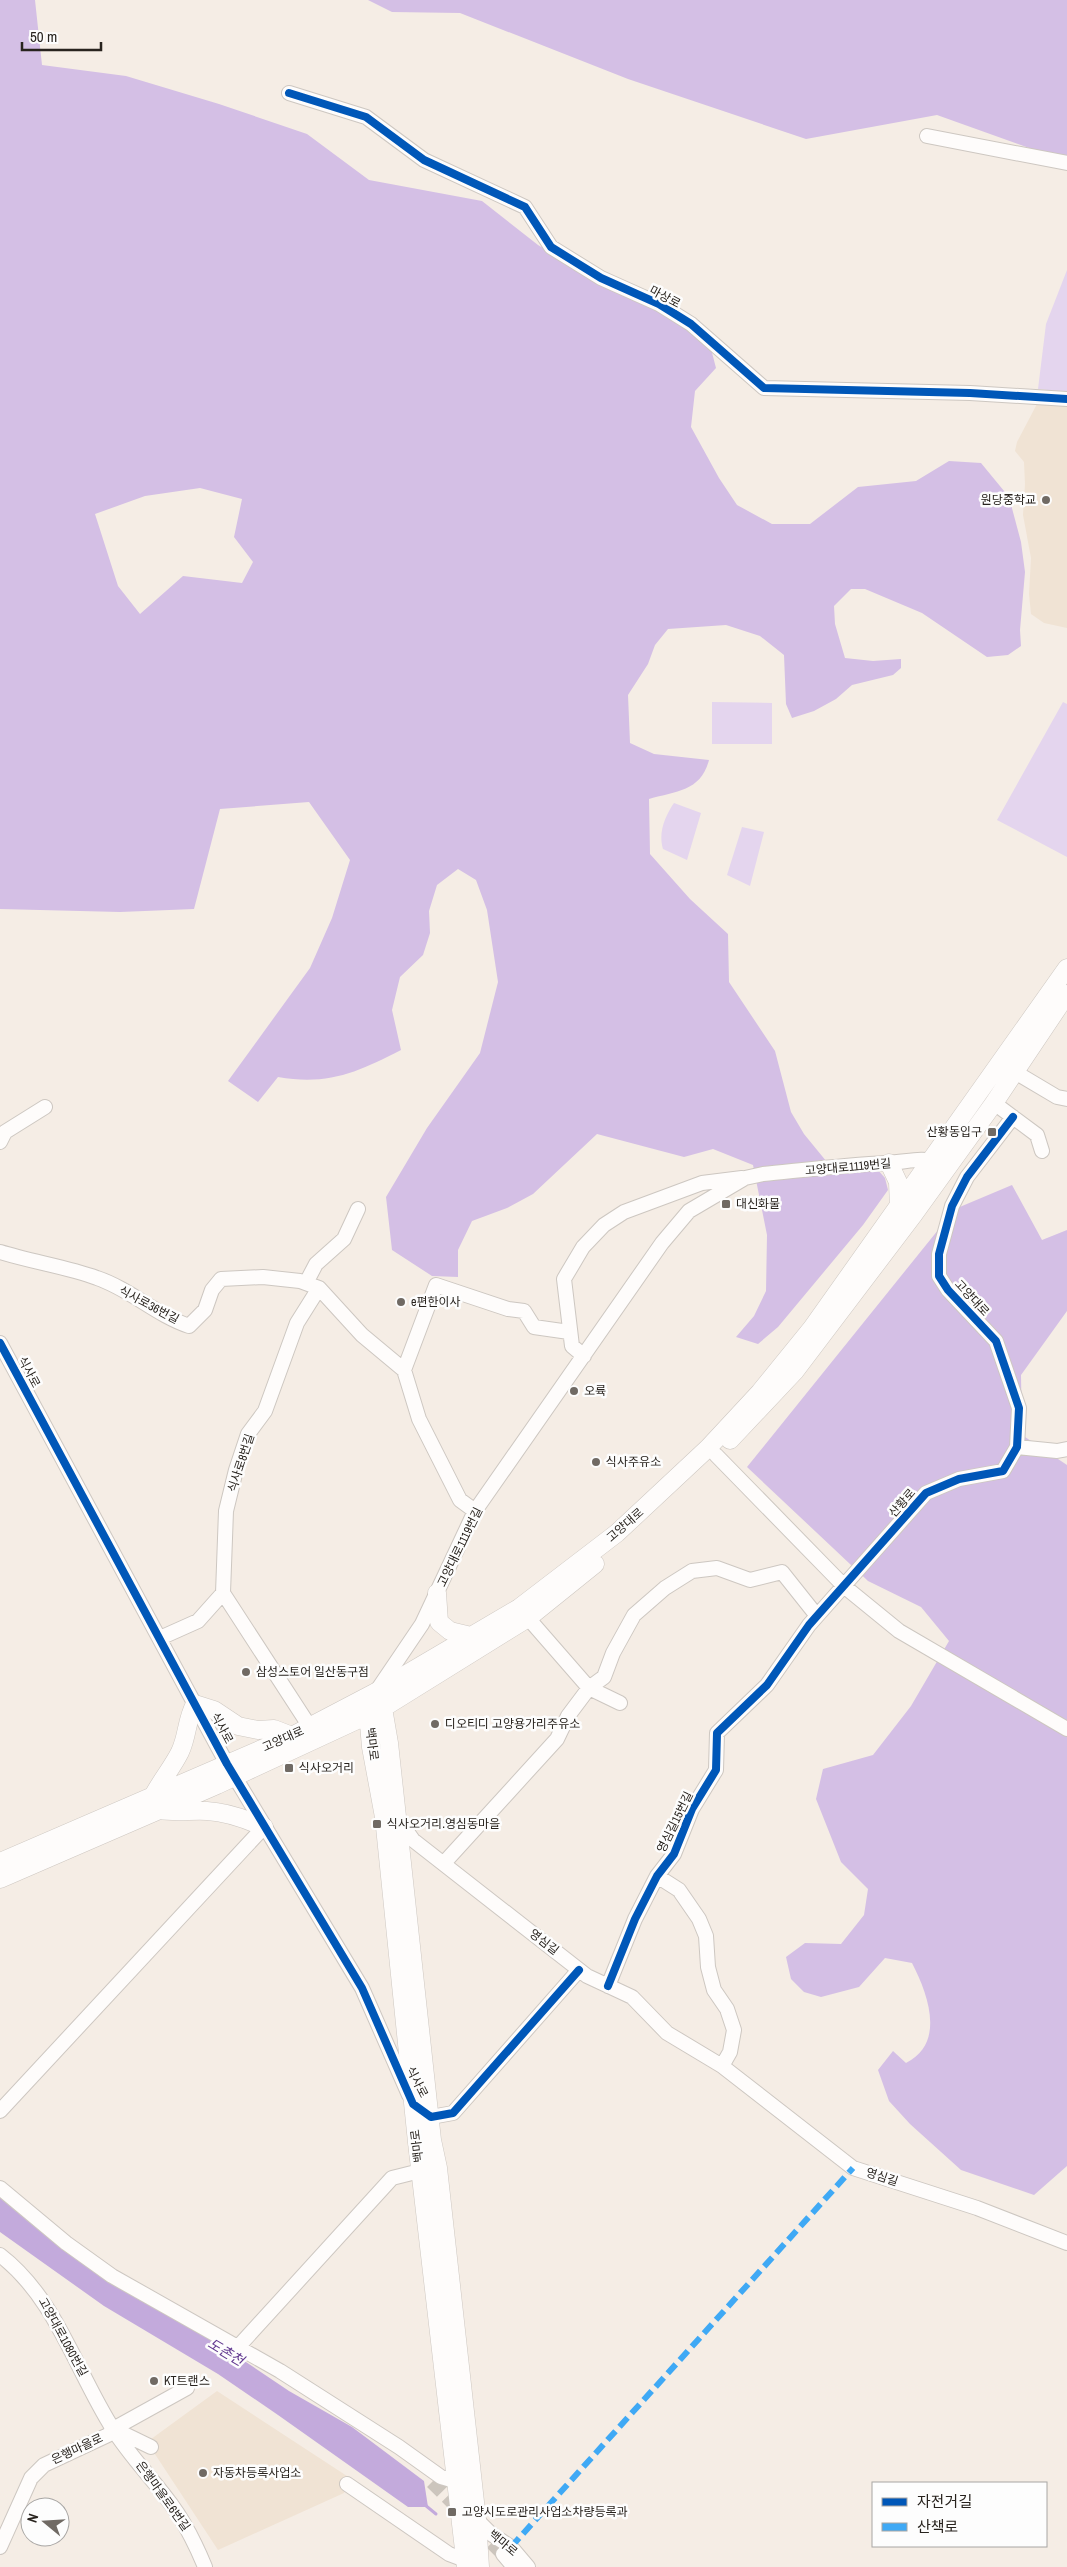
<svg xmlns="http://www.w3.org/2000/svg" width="1067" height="2567" font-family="'Archivo Narrow','Noto Sans KR',sans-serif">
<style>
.built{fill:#f0e3d4}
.green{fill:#e4d5ee}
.forest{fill:#d4bfe5;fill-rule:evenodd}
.water{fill:#c3aadc}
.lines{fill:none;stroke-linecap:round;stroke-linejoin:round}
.stream{stroke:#c3aadc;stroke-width:3}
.minor-tunnel{stroke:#ccc5bd;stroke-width:14;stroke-dasharray:14 7;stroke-linecap:butt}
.minor-casing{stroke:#cdc7c1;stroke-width:16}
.major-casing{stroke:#cdc7c1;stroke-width:19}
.minor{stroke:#fefcfb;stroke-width:14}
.major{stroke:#fefcfb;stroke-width:18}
.quiet{stroke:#3fa9f5;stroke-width:6;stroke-dasharray:12 6;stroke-linecap:butt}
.cycleway-casing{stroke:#fdfdfd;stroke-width:11}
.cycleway{stroke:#0057b8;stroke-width:8}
.poi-dot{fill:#706a64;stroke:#fdfdfd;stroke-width:2}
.labels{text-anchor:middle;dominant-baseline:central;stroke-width:5;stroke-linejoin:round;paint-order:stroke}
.street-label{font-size:12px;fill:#28231e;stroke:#fdfdfd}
.poi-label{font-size:12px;fill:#28231e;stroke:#fdfdfd;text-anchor:start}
.water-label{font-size:14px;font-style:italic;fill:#61378f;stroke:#fdfdfd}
</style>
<rect width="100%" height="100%" fill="#f5ede5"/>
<path class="built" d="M1038,402L1067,405V628L1044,623L1031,614L1029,594L1031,558L1023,515L1025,484L1024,462L1015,451L1017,442Z
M217,2391L350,2478L344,2493L218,2550L147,2442Z"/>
<path class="green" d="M1067,270V392L1038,389L1046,324Z
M712,702L772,703V744H712Z
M1063,702L1067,704V857L997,820Z
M674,803L701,813L687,860L663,849C658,833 665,816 674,803Z
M742,827L764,832L750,886L727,875Z"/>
<path class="forest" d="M0,0H35L42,65L126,76L219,104L307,134L369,180L482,201L538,245L601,283L669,317L710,345L716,368L695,391L691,427L719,478L737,505L772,524H810L858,487L916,481L949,461L981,463L1009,497L1021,542L1025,572L1020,630L1021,646L1008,655L987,657L922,613L865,589H851L834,606L835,624L845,658L873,661L901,659V668L893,675L852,685L836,699L814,711L792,718L786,704L784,655L760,636L726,625L668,629L655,645L648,664L628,695L630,743L654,754L709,760C701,791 677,791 649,799L650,854L690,899L728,934L729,982L775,1051L791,1112L804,1134L831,1167L877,1169L885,1178L888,1190L863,1225L778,1327L758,1344L736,1337L754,1316L766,1291L767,1235L753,1165L713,1149L684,1157L597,1134L533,1194L507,1208L472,1221L458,1250V1277L432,1276L392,1250L386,1197L427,1128L480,1053L498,982L487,910L476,880L458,869L437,885L429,911L430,933L423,955L400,977L392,1010L401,1050C358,1072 328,1086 278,1077L258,1102L228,1081L310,968L332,918L350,860L309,802L220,809L194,909L120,912L0,909ZM200,488L242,499L234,537L253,562L242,583L183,576L140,614L118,586L95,514L145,496Z
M368,0H1067V158L1054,157L937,115L806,139L628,79L460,13L392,12Z
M1012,1185L1042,1240L1067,1230V1311L1021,1375L1022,1435L1067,1465V2166L1034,2195L961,2170L910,2124L889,2101L878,2070L893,2051L906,2063C946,2043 928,1994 912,1963L885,1958L859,1987L821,1997L804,1992L791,1979L786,1957L805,1943L841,1944L864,1915L868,1889L841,1862L816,1799L823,1769L873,1755L911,1706L949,1641L921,1607L868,1581L747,1467L955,1209Z"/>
<path class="water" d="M0,2197L107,2281L228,2350L289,2391L352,2427L424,2481L428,2507H408L278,2415L218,2374L104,2306L0,2232Z"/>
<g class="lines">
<path class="stream" d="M425,2505L436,2514"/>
<path class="minor-tunnel" d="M432,2482L462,2512
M477,2528L503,2554"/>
<g class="minor-casing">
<path id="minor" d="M289,93L366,117L424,160L525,207L551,247L601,278L659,304L691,324L764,388L970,393L1067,399
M927,136L1067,163
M1015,1072L1057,1097L1067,1099
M994,1103L1037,1135L1042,1151
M0,1142L5,1132L45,1107
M0,1252C32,1262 67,1267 97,1278C130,1289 156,1315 189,1326L205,1310L212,1290L221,1279L263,1277L300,1281L319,1288L362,1335L404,1370L419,1419L460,1500L475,1511
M306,1283L316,1264L344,1239L358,1209
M0,1343L227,1764L362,1988L409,2095
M584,1356L572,1346L564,1279L583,1247L604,1225L624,1212L702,1183L742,1178
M404,1370L436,1285L508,1309L524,1311L534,1327L569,1332
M1017,1447L1057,1451L1067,1449
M716,1455L845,1587L899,1631L1067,1729
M223,1593L310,1727
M528,1618L589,1688L620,1703
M160,1638L198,1621L223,1593L226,1511L236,1470L248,1434L265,1411L297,1323L319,1288
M378,1689L422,1624L475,1511L662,1243L689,1211L745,1178L763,1174C804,1170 846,1165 887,1163C908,1162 919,1157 940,1162
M397,1817L413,1840L587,1976L632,1997L667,2033L722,2066L853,2168L977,2208L1067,2243
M444,1863L557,1739L568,1716L589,1688L604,1677L613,1653L634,1615L665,1588L692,1571L717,1568L750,1580L782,1572L817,1616
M657,1876L679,1890L699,1919L706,1936L708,1967L714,1990L727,2009L734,2030L730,2052L722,2066
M608,1986L635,1919L657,1876L674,1854L692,1809L716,1770L717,1733L767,1685L809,1625L926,1493L959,1479L1003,1471L1017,1447L1019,1408L996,1341L948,1290L939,1276V1254L952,1206L967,1177L1013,1117
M0,2111L264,1827
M422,2111L431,2117L453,2113L579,1970
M0,2188L66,2243L112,2276L280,2371L399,2447L441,2477L458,2482
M0,2255C56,2298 76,2371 113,2429C129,2455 152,2478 171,2504C185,2523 196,2545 205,2567
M238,2347L392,2178L420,2171
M116,2430L151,2447
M347,2484L449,2554L473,2563
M477,2520L491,2534L511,2547L528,2567
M0,2547L31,2478L44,2465L108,2435L113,2429L187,2388
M503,2554L514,2567"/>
</g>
<g class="major-casing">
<path id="major" d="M889,1163L898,1182L899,1208
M730,1440L795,1371L914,1214L994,1103L1067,994
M437,1593L439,1622L450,1631L471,1636
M380,1699L383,1708L389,1743L432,2140L438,2168L477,2520L480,2567
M372,1704L368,1713L371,1747L384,1817L417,2142L466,2567
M152,1798C160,1782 172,1768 180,1752C188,1735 186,1721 195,1704L214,1710L238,1726L258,1730L274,1729L292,1736
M160,1810C176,1813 191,1810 207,1811C227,1812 246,1819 264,1827
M0,1862L292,1736L376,1692L519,1608L617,1533L708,1448L760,1392L812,1328L1067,968
M0,1879L217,1785L383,1708L528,1618L595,1564"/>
</g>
<use href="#minor" class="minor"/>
<use href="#major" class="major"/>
<path class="quiet" d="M511,2547L853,2168"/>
<g class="cycleway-casing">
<path id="cycleway" d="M289,93L366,117L424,160L525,207L551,247L601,278L659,304L691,324L764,388L970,393L1067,399
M0,1343L227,1764L362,1988L413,2104L431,2117L453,2113L579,1970
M608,1986L635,1919L657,1876L674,1854L692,1809L716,1770L717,1733L767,1685L809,1625L926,1493L959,1479L1003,1471L1017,1447L1019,1408L996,1341L948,1290L939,1276V1254L952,1206L967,1177L1013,1117"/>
</g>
<use href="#cycleway" class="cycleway"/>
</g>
<g class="poi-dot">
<circle cx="1046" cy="500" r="5"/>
<rect x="987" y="1127" width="10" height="10" rx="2.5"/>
<rect x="721" y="1199" width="10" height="10" rx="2.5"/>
<circle cx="401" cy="1302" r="5"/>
<circle cx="574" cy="1391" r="5"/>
<circle cx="596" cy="1462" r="5"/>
<circle cx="246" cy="1672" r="5"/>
<circle cx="435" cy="1724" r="5"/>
<rect x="284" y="1763" width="10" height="10" rx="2.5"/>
<rect x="372" y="1819" width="10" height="10" rx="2.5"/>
<circle cx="154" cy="2381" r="5"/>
<circle cx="203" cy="2473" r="5"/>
<rect x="447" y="2507" width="10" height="10" rx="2.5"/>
</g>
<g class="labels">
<g class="street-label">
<text transform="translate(665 297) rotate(28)">마상로</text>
<text transform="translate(848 1167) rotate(-5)">고양대로1119번길</text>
<text transform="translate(972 1298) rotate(47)">고양대로</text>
<text transform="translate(149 1305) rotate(28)">식사로36번길</text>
<text transform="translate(29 1372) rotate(62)">식사로</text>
<text transform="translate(241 1463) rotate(-72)">식사로8번길</text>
<text transform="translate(902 1503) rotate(-49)">산황로</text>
<text transform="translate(625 1525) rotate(-41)">고양대로</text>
<text transform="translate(460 1547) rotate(-64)">고양대로1119번길</text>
<text transform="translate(222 1728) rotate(62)">식사로</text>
<text transform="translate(283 1739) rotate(-24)">고양대로</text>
<text transform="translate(372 1744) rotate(83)">백마로</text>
<text transform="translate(675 1822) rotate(-64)">영심길15번길</text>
<text transform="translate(544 1942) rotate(38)">영심길</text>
<text transform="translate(417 2082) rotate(63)">식사로</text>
<text transform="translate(417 2146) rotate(-97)">백마로</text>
<text transform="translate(882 2177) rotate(18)">영심길</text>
<text transform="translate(63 2337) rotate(61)">고양대로1080번길</text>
<text transform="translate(77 2449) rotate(-25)">은행마을로</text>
<text transform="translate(163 2496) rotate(54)">은행마을로6번길</text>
<text transform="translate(503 2543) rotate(40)">백마로</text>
</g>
<g class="poi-label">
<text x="1036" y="500" text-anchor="end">원당중학교</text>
<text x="982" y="1132" text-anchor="end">산황동입구</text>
<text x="736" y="1204">대신화물</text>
<text x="411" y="1302">e편한이사</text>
<text x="584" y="1391">오륙</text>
<text x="606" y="1462">식사주유소</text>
<text x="256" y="1672">삼성스토어 일산동구점</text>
<text x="445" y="1724">디오티디 고양용가리주유소</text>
<text x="299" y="1768">식사오거리</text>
<text x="387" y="1824">식사오거리.영심동마을</text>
<text x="164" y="2381">KT트랜스</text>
<text x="213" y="2473">자동차등록사업소</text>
<text x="462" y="2512">고양시도로관리사업소차량등록과</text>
</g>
<g class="water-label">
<text transform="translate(226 2352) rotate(31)">도촌천</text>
</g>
</g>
<rect x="872" y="2482" width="175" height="65" fill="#fdfdfd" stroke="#a8a6a4"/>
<rect x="882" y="2498" width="25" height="8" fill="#0057b8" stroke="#a8a6a4"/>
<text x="917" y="2507" font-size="15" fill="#28231e">자전거길</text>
<rect x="882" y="2523" width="25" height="8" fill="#3fa9f5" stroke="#a8a6a4"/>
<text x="917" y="2532" font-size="15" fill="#28231e">산책로</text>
<g transform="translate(45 2522) rotate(288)"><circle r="24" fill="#fdfdfd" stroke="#a8a6a4"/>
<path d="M0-4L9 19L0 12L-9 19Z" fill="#706a64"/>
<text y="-8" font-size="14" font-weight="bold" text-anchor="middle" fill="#28231e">N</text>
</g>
<path d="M22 42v8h79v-8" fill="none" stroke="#28231e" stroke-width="2.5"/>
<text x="30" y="42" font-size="15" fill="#28231e" stroke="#fdfdfd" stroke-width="4" paint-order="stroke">50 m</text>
</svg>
